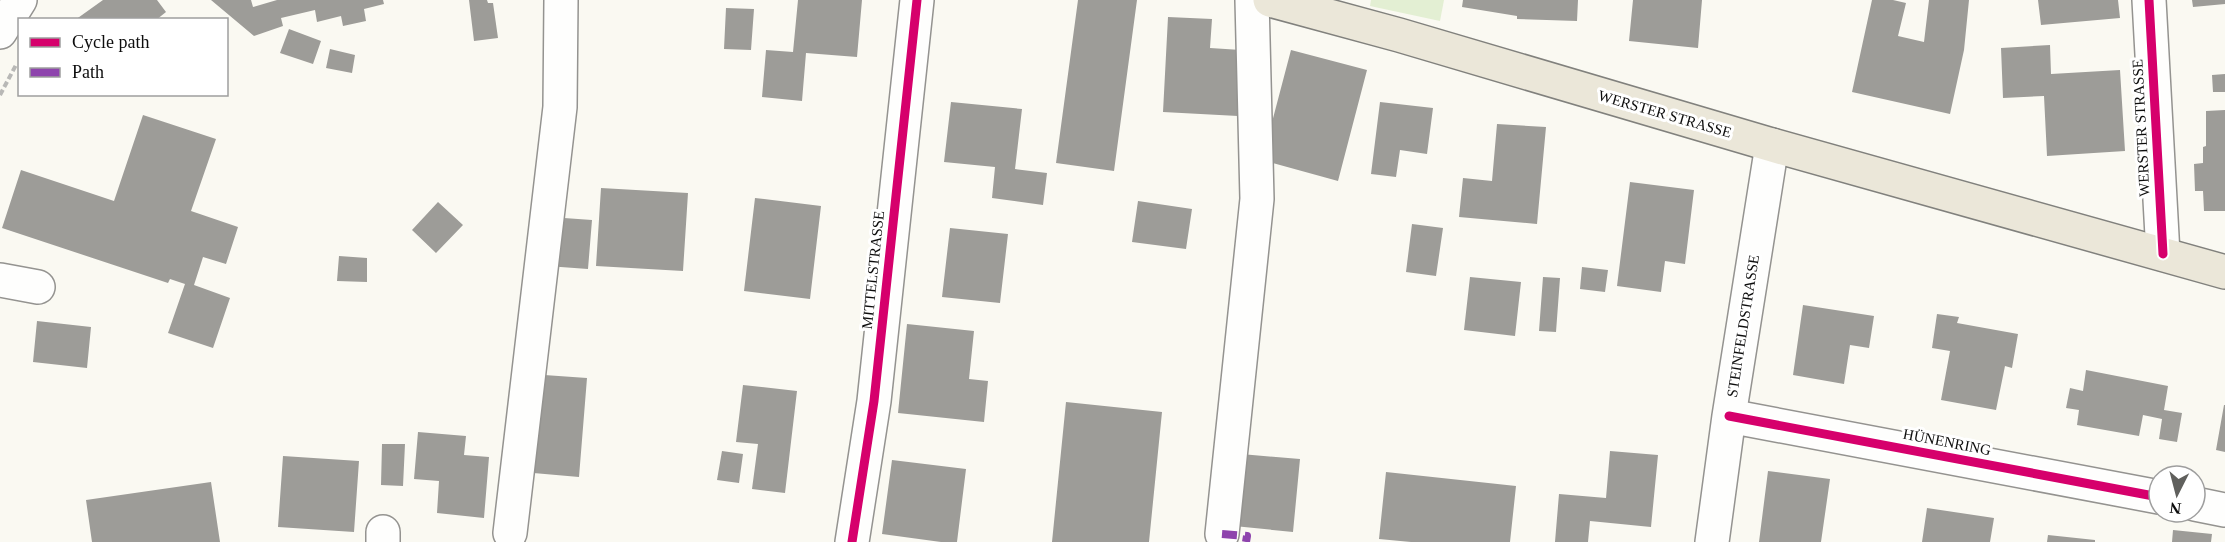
<svg xmlns="http://www.w3.org/2000/svg" width="2225" height="542" font-family="'Times New Roman',serif">
<style>
.green{fill:#e3efd3}
.building{fill:#9d9c98}
.lines{fill:none;stroke-linecap:round;stroke-linejoin:round}
.minor-casing{stroke:#949390;stroke-width:36}
.major-casing{stroke:#81817d;stroke-width:36}
.path{stroke:#b8b8b6;stroke-width:4;stroke-dasharray:6 3;stroke-linecap:butt}
.minor{stroke:#fefefd;stroke-width:33}
.major{stroke:#ebe7d9;stroke-width:33}
.quiet{stroke:#8e44ad;stroke-width:8;stroke-dasharray:15 8;stroke-linecap:butt}
.cycleway-casing{stroke:#fff;stroke-width:13}
.cycleway{stroke:#d6006c;stroke-width:9}
.labels{text-anchor:middle;dominant-baseline:central;stroke-width:6;stroke-linejoin:round;paint-order:stroke}
.street-label{font-size:15px;fill:#0d0d0d;stroke:#fff}
</style>
<rect width="100%" height="100%" fill="#faf9f2"/>
<path class="green" d="M1371,0H1444L1440,21L1370,6Z"/>
<path class="building" d="M103,0H157L166,12L156,20H75Z
M211,0H251L253,7L277,0H383L384,4L364,9L366,21L343,26L341,16L317,22L315,10L281,18L283,26L254,36Z
M469,0H487L488,3H493L498,38L474,41Z
M798,0H862L857,57L806,53L802,101L762,97L766,50L793,52Z
M1078,0H1137L1114,171L1056,163Z
M1463,0H1578L1577,21L1517,19V16L1462,7Z
M1633,0H1702L1698,48L1629,41Z
M1872,0H1893L1906,3L1898,36L1924,42L1929,0H1969L1964,50L1950,114L1852,92Z
M2038,0H2118L2120,18L2041,25Z
M2192,0H2225V4L2193,7Z
M726,8L754,9L751,50L724,49Z
M1168,17L1212,19L1210,48L1241,50L1238,116L1163,112Z
M289,29L321,41L313,64L280,53Z
M2050,45L2051,74L2120,70L2125,151L2047,156L2044,96L2003,98L2001,48Z
M330,49L355,55L352,73L326,68Z
M1291,50L1367,70L1338,181L1262,160Z
M2225,74V92H2213L2212,75Z
M951,102L1022,109L1015,169L1047,173L1043,205L992,198L995,167L944,162Z
M1380,102L1433,108L1427,154L1400,150L1396,177L1371,174Z
M2225,110V211H2204L2203,191H2195L2194,164L2203,163V147L2206,146V111Z
M143,115L216,139L191,211L238,227L226,264L203,257L194,285L230,298L213,348L168,333L185,284L170,279L168,283L2,228L21,170L114,201Z
M1497,124L1546,127L1537,224L1459,217L1463,178L1492,181Z
M1630,182L1694,190L1685,264L1665,261L1661,292L1617,286Z
M601,188L688,193L683,271L596,266Z
M755,198L821,206L810,299L744,291Z
M1138,201L1192,209L1186,249L1132,242Z
M438,202L463,225L436,253L412,230Z
M550,217L592,220L588,269L547,266Z
M1412,224L1443,228L1436,276L1406,272Z
M950,228L1008,234L1000,303L942,297Z
M339,256L367,258V282L337,281Z
M1582,267L1608,270L1605,292L1580,289Z
M1470,277L1521,282L1515,336L1464,330Z
M1543,277L1560,278L1556,332L1539,331Z
M1803,305L1874,316L1869,348L1850,345L1844,384L1793,375Z
M1937,314L1959,317L1957,323L2018,334L2012,368L2005,366L1996,410L1941,400L1950,351L1932,348Z
M37,321L91,327L87,368L33,362Z
M907,324L974,331L969,379L988,381L984,422L898,413Z
M2086,370L2168,386L2164,410L2182,413L2177,442L2159,439L2162,419L2143,415L2139,436L2077,425L2079,410L2066,408L2070,388L2083,391Z
M530,374L587,378L579,477L522,472Z
M743,385L797,391L785,493L752,489L758,444L736,442Z
M1066,402L1162,412L1149,542H1052Z
M2224,405H2225V452L2216,450Z
M418,432L466,436L464,455L489,457L484,518L437,513L439,481L414,479Z
M382,444H405L403,486L381,485Z
M722,451L743,454L739,483L717,480Z
M1610,451L1658,455L1651,527L1590,521L1588,542H1555L1559,494L1606,498Z
M1241,454L1300,459L1293,532L1234,526Z
M283,456L359,461L354,532L278,527Z
M892,460L966,469L957,542H941L882,534Z
M1768,471L1830,479L1821,542H1759Z
M1386,472L1516,486L1510,542H1411L1379,539Z
M211,482L220,542H92L86,500Z
M1927,508L1994,518L1990,542H1922Z
M2173,530L2212,534L2211,542H2172Z
M2048,535L2095,540V542H2047Z"/>
<g class="lines">
<g class="minor-casing">
<path id="minor" d="M2149,0L2163,254
M0,32L20,0
M0,280L38,287
M1729,416L2159,497
M2195,504L2225,510
M510,533L560,107L561,0
M1222,534L1257,199L1252,0
M383,542V532
M852,542L874,401L917,0
M1712,542L1729,416L1772,145"/>
</g>
<g class="major-casing">
<path id="major" d="M1270,0L1399,35L1772,145L2225,272"/>
</g>
<path class="path" d="M0,95L16,65"/>
<use href="#minor" class="minor"/>
<use href="#major" class="major"/>
<path class="quiet" d="M1222,534L1247,536L1246,542"/>
<g class="cycleway-casing">
<path id="cycleway" d="M2149,0L2163,254
M1729,416L2159,497
M852,542L874,401L917,0"/>
</g>
<use href="#cycleway" class="cycleway"/>
</g>
<g class="labels">
<g class="street-label">
<text transform="translate(1665 114) rotate(16)">WERSTER STRASSE</text>
<text transform="translate(2141 128) rotate(-93)">WERSTER STRASSE</text>
<text transform="translate(873 270) rotate(-84)">MITTELSTRASSE</text>
<text transform="translate(1743 326) rotate(-81)">STEINFELDSTRASSE</text>
<text transform="translate(1947 442) rotate(11)">HÜNENRING</text>
</g>
</g>
<rect x="18" y="18" width="210" height="78" fill="#ffffff" stroke="#9e9e9e" stroke-width="1.5"/>
<rect x="30" y="38" width="30" height="9" fill="#d6006c" stroke="#9e9e9e" stroke-width="1.5"/>
<text x="72" y="48" font-size="18" fill="#0d0d0d">Cycle path</text>
<rect x="30" y="68" width="30" height="9" fill="#8e44ad" stroke="#9e9e9e" stroke-width="1.5"/>
<text x="72" y="78" font-size="18" fill="#0d0d0d">Path</text>
<g transform="translate(2177 494) rotate(186)"><circle r="28" fill="#ffffff" stroke="#9e9e9e" stroke-width="1.5"/>
<path d="M0-4.5L10 22L0 15L-10 22Z" fill="#60605d"/>
<text y="-9" font-size="16" font-weight="bold" text-anchor="middle" fill="#0d0d0d">N</text>
</g>
</svg>
